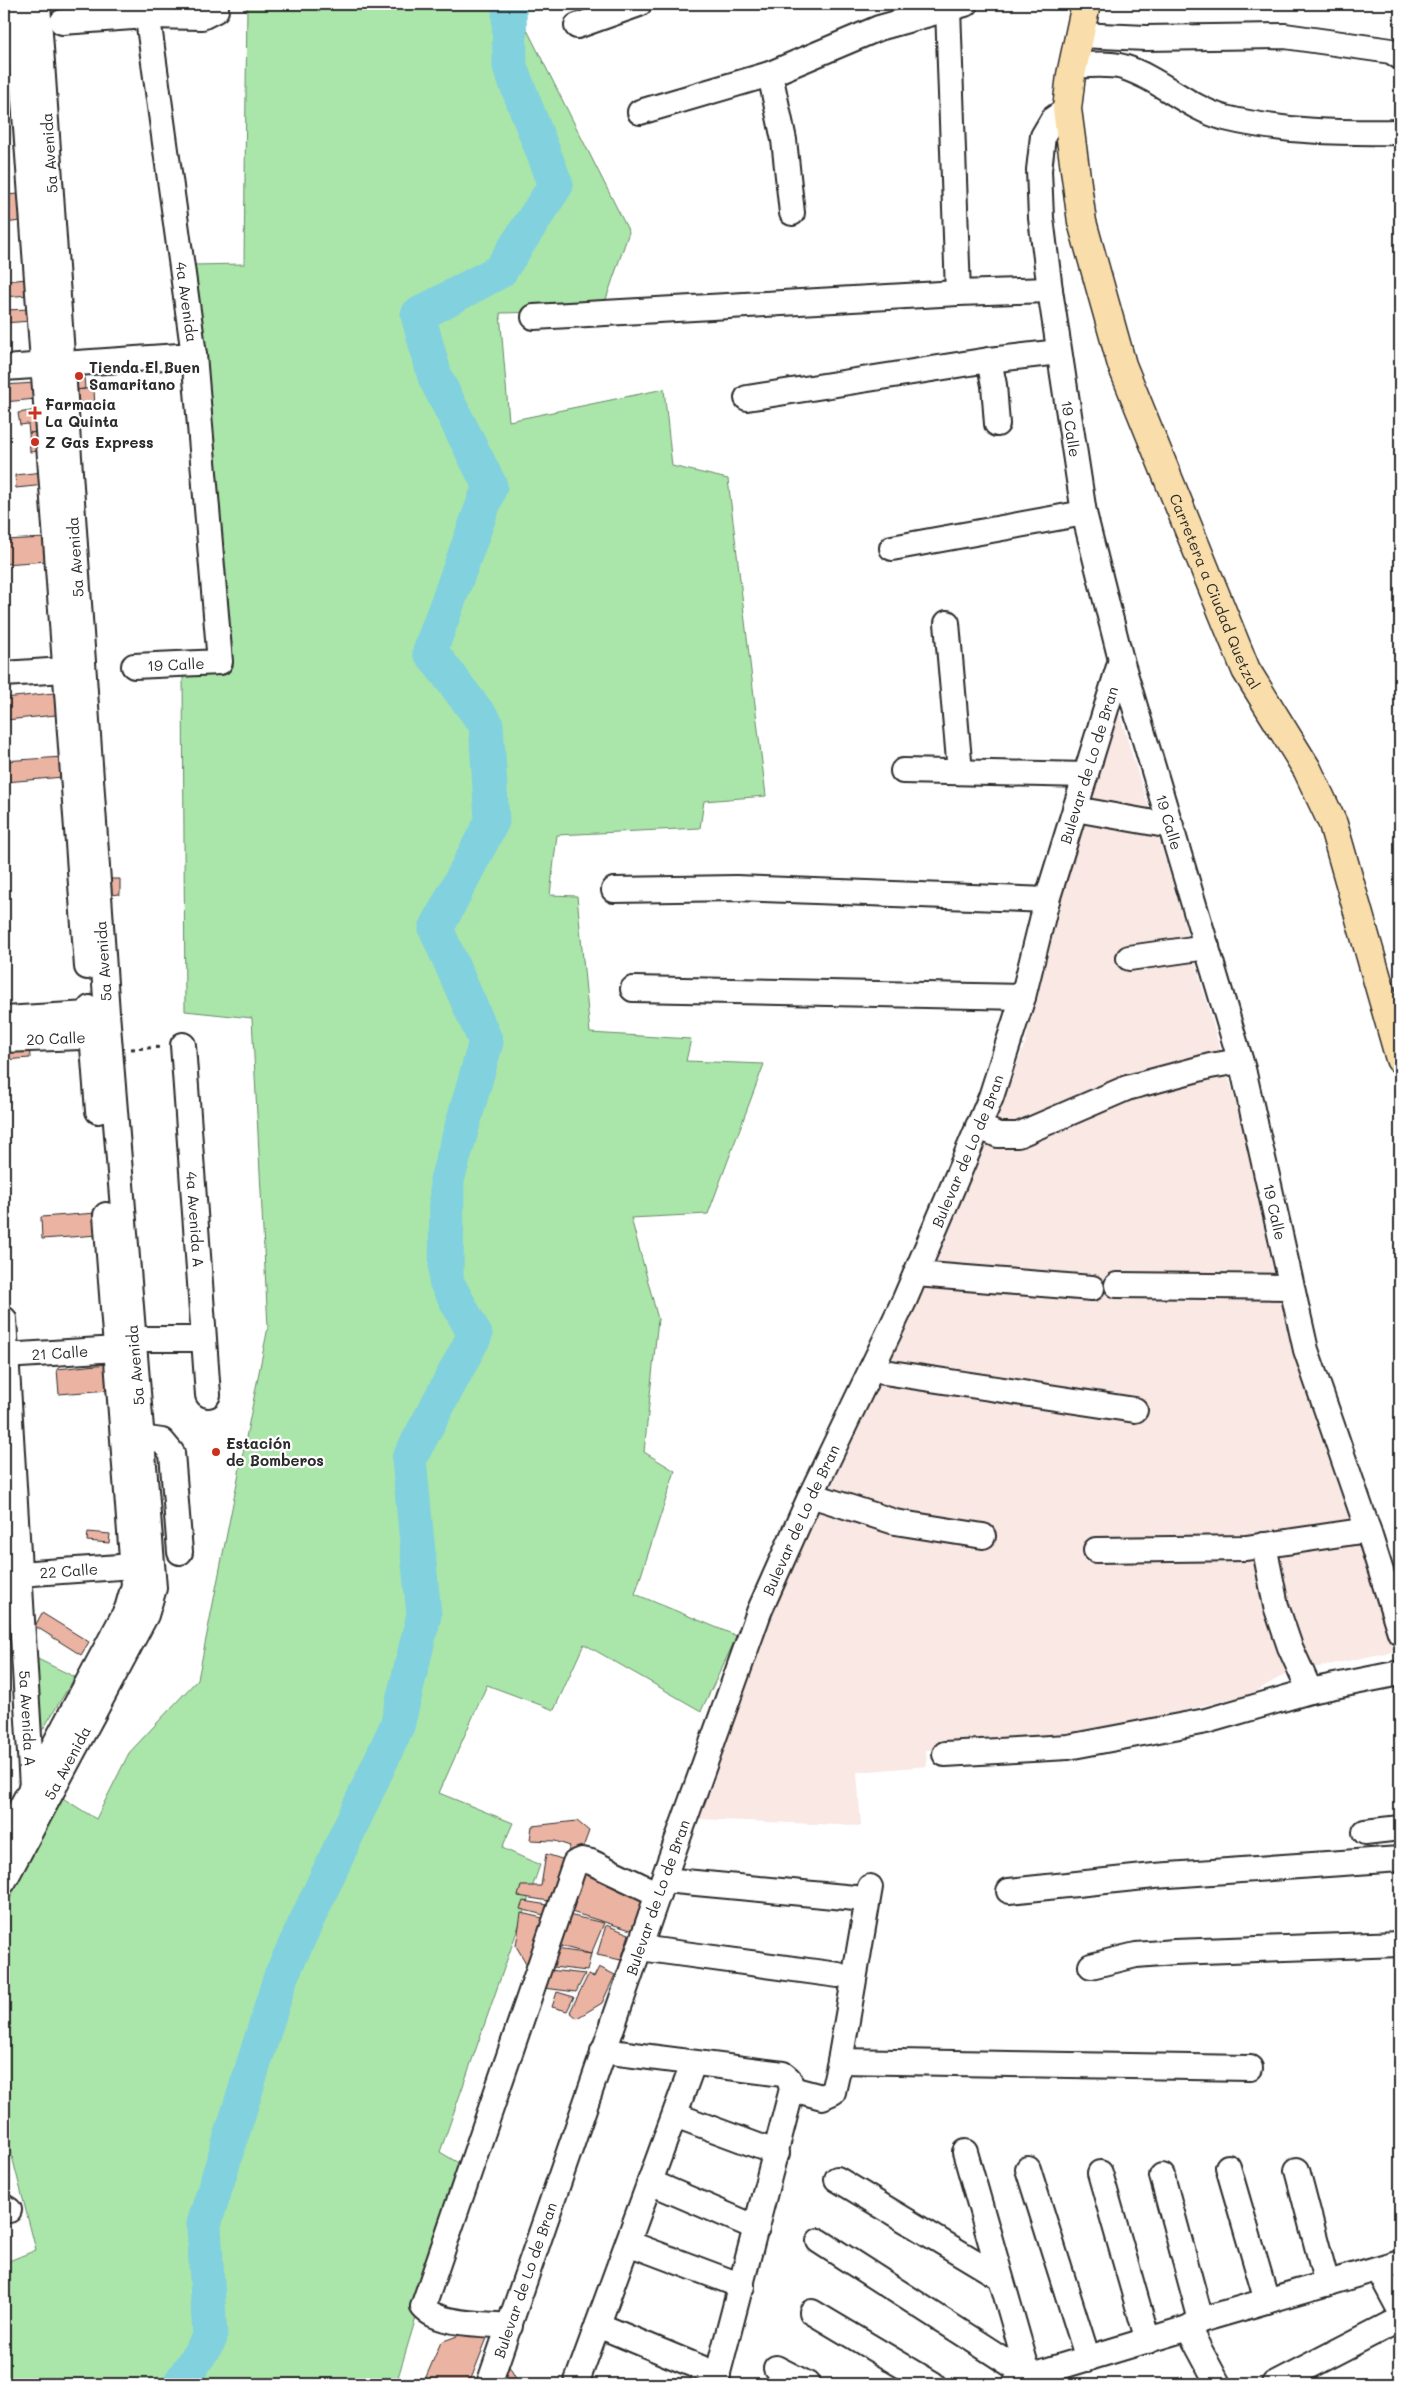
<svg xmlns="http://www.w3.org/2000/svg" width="1404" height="2388" font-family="Mali,sans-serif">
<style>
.built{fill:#f9e8e3}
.green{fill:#aae5aa;stroke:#6a886a}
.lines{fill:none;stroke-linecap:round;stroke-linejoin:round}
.river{stroke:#82d1df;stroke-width:35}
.building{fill:#ebb3a2;stroke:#2b2b2b}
.minor-casing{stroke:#2b2b2b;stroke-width:28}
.major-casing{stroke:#2b2b2b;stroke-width:31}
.path{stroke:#2b2b2b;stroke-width:3;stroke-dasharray:4 4;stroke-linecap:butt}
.minor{stroke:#fff;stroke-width:24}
.major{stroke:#f9deab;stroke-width:28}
.poi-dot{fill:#c8321e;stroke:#fff;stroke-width:2}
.labels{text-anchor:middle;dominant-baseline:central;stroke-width:4.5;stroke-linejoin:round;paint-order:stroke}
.street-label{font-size:15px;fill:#2b2b2b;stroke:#fff}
.poi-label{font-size:15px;font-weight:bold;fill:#2b2b2b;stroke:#fff;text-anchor:start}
</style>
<rect width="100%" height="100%" fill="#fff"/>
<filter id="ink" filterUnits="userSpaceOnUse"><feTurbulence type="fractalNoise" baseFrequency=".02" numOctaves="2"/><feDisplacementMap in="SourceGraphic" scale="10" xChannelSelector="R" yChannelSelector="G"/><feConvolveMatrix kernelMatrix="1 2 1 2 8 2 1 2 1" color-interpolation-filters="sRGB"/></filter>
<g filter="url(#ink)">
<path class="built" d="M1119,713L1170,875L1243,1128L1276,1285L1315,1421L1395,1651L1285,1674L1253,1693L1186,1710L1144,1728L926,1750L927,1766L857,1772L861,1826L697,1819L776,1604L900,1339L983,1149L1025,1044L1068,868Z"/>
<path class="green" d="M247,4H514L629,232L602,311L500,313L509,421L664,389L672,466L728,479L766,796L704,801L700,828L557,835L550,895L577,896L590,1033L691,1039L686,1061L764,1064L708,1214L631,1218L658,1319L644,1452L675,1471L635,1594L737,1636L701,1711L584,1644L554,1710L487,1685L439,1793L513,1823L502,1848L540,1865L440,2152L462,2165L396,2384H4V2263L36,2250L4,2125V1910L61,1797L96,1819L129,1753L198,1679L268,1327L252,1018L185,1011L183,676L230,666L191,265L244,264Z
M19,1650L75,1677L29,1752Z"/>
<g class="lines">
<path class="river" d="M180,2384L210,2338L204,2224L281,1976L397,1726L424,1615L409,1459L475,1335L446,1281L447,1180L486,1042L436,929L492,821L486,724L430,651L490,486L435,377L418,315L500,271L556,185L510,67L509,4"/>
</g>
<path class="building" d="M19,194L21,221L4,223V195Z
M28,279L29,295L4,297V281Z
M31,309V321L4,323V310Z
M83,363L85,389L75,390L73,364Z
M35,383L36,399L4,402V385Z
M94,388L95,409L76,410L75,390Z
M37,410L39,432L29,433L28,424L20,425L18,413Z
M39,432L41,451L30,452L29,433Z
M43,472L45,485L16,488L15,475Z
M46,538L48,561L4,564V540Z
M54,693L56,715L6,720L4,698Z
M62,757L63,777L6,782L4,761Z
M110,879H120V894L111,895Z
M29,1041L30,1058L4,1060V1043Z
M97,1213L98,1235L42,1239L41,1217Z
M107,1364L109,1390L59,1394L57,1369Z
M88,1532L110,1534L109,1543L87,1541Z
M42,1613L89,1642L81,1655L35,1626Z
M577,1821L589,1831L581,1853L566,1857L570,1846L555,1841L530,1840L532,1826Z
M546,1854L568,1861L555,1902L518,1896L521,1886H541Z
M582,1864L647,1896L634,1931L568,1911Z
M523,1901L554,1906L552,1917L520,1909Z
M521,1913L551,1920L533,1975L516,1946Z
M568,1915L604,1923L591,1954L560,1946Z
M606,1925L629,1934L621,1960L597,1955Z
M556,1949L591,1954L587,1971L553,1967Z
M599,1967L615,1975L602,2003L577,2018L570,2012L588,1975L594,1977Z
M549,1970L585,1974L576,1992L544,1988Z
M557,1992L574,1997L567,2011L552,2007Z
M476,2329L489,2333L469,2384H423L441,2342Z
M505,2359L519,2384H497Z"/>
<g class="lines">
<g class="minor-casing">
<g id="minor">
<path d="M17,4L87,967"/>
<path d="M948,8L958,293"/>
<path d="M62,22L147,16L202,17L216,10V4"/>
<path d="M577,26L639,4"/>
<path d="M1079,35L1146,38L1285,36L1391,51L1400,57"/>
<path d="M1073,66C1089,65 1107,63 1123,67C1159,78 1188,108 1225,118C1283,132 1342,133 1400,132"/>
<path d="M770,74L784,140L792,213"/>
<path id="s1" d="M1067,109L1053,119L1043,136L1039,170L1041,218L1050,290L1084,513L1121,660L1243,1069L1306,1350L1368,1530L1400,1632"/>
<path d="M640,112L770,74L879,28L965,4"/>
<path d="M534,317L958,293L1050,290"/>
<path d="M4,368L194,355"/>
<path d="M747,398L989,360"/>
<path d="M997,424L994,385L989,360L1059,352"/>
<path d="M892,548L1084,513"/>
<path d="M947,623L960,772"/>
<path id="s2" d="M134,666L220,662L194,355L146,4"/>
<path d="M4,674L64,670"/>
<path d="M903,771L1086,775"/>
<path d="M1075,809L1171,826"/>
<path d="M614,890L736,888L1047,900"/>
<path d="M1129,958L1207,947"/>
<path d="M633,989L1023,997"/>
<path d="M90,1008L98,1111"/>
<path d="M4,1019L105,1013"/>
<path id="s3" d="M4,1040L107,1036"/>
<path id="s4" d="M183,1045L208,1395"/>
<path d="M978,1126L998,1135H1018L1127,1088L1210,1066L1240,1061"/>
<path d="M916,1274L1092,1288"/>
<path d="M1117,1285L1291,1287"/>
<path id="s5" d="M4,1319L32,1787"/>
<path d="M133,1339H203"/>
<path id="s6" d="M4,1356L117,1349"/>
<path d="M871,1370L1135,1410"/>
<path d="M141,1438L162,1441L172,1453L180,1552"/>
<path d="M811,1495L895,1522L983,1536"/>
<path d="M1264,1545L1276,1606L1290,1647L1310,1691"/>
<path d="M1096,1550L1246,1548L1368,1530"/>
<path id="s7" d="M4,1575L134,1566"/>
<path d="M945,1754L1068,1747L1206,1721L1310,1691L1400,1673"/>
<path d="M1365,1832L1400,1828"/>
<path d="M4,1839L127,1609L134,1585L106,1215"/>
<path d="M664,1880L855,1898"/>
<path id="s8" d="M4,1881L146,1615L154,1588L107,1013L38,4"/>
<path d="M1009,1891L1154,1876L1400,1859"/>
<path d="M640,1948L838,1975"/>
<path d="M1091,1966L1136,1955L1174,1952L1400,1944"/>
<path d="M603,2051L783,2074L789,2079L792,2089L715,2384"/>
<path d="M840,2061L1250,2068"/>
<path d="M792,2089L822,2097L833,2092L840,2061L870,1887"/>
<path d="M675,2115L777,2153"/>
<path d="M965,2152L1029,2376"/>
<path d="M1228,2167L1267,2301"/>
<path d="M1028,2169L1088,2359"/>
<path d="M1297,2170L1327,2284"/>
<path d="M1100,2173L1148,2341"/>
<path d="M1162,2176L1201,2320"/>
<path d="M837,2179L1000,2277"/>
<path d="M650,2182L757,2228"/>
<path d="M4,2207L9,2210"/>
<path d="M819,2241L1029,2376"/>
<path d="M628,2243L742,2286"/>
<path d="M1378,2269L1400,2310"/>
<path d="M812,2312L933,2384"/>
<path d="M598,2325L718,2375"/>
<path d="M510,2326C488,2324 437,2325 423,2307L575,1863L582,1860L591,1862L658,1894"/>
<path d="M1188,2328L1218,2384"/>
<path d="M776,2368L807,2384"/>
<path id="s9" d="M489,2384L658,1894L759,1612L811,1495L905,1299L991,1097L1023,997L1047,900L1121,660"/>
<path d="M576,2384L693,2064"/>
<path d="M1015,2384L1029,2376L1188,2328L1201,2320L1400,2262"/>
<path d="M1274,2384L1400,2319"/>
</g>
</g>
<g class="major-casing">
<g id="major">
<path id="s10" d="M1086,4L1071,75L1067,109L1082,222L1122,365L1246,670L1307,769L1333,824L1400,1059"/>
</g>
</g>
<path class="path" d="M131,1049L162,1047"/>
<use href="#minor" class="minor"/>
<use href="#major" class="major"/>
</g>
</g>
<g class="poi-dot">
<circle cx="79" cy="376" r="5"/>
<path d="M32.5 405.5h5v5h5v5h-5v5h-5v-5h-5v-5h5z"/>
<circle cx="35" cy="442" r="5"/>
<circle cx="216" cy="1452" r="5"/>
</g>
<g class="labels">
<g class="street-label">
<text transform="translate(49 153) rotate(-94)">5a Avenida</text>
<text transform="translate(187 302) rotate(82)">4a Avenida</text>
<text stroke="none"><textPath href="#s1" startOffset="332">19 Calle</textPath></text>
<text transform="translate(75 557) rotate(-94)">5a Avenida</text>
<text stroke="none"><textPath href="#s10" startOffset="614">Carretera a Ciudad Quetzal</textPath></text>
<text stroke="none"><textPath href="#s2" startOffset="42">19 Calle</textPath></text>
<text stroke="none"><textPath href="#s9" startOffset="1729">Bulevar de Lo de Bran</textPath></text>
<text stroke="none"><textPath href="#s1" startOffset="738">19 Calle</textPath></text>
<text transform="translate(103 961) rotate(-94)">5a Avenida</text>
<text stroke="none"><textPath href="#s3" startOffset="52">20 Calle</textPath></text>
<text stroke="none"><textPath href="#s9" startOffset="1324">Bulevar de Lo de Bran</textPath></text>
<text stroke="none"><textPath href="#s1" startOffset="1142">19 Calle</textPath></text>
<text stroke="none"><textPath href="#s4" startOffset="175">4a Avenida A</textPath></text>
<text stroke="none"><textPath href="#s6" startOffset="56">21 Calle</textPath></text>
<text transform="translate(135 1365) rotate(-95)">5a Avenida</text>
<text stroke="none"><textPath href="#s9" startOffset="919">Bulevar de Lo de Bran</textPath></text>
<text stroke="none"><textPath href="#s7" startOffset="65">22 Calle</textPath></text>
<text stroke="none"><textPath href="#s5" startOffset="400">5a Avenida A</textPath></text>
<text stroke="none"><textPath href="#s8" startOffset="134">5a Avenida</textPath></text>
<text stroke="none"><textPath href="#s9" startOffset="515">Bulevar de Lo de Bran</textPath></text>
<text stroke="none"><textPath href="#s9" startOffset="110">Bulevar de Lo de Bran</textPath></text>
</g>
<g class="poi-label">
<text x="89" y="367">Tienda El Buen<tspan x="89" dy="17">Samaritano</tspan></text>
<text x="45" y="404">Farmacia<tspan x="45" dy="17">La Quinta</tspan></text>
<text x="45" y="442">Z Gas Express</text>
<text x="226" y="1443">Estación<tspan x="226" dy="17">de Bomberos</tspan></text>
</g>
</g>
<rect width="1404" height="2388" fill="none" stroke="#fff" stroke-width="20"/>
<rect x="10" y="10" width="1384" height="2368" fill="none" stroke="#2b2b2b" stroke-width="2" filter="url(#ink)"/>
</svg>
